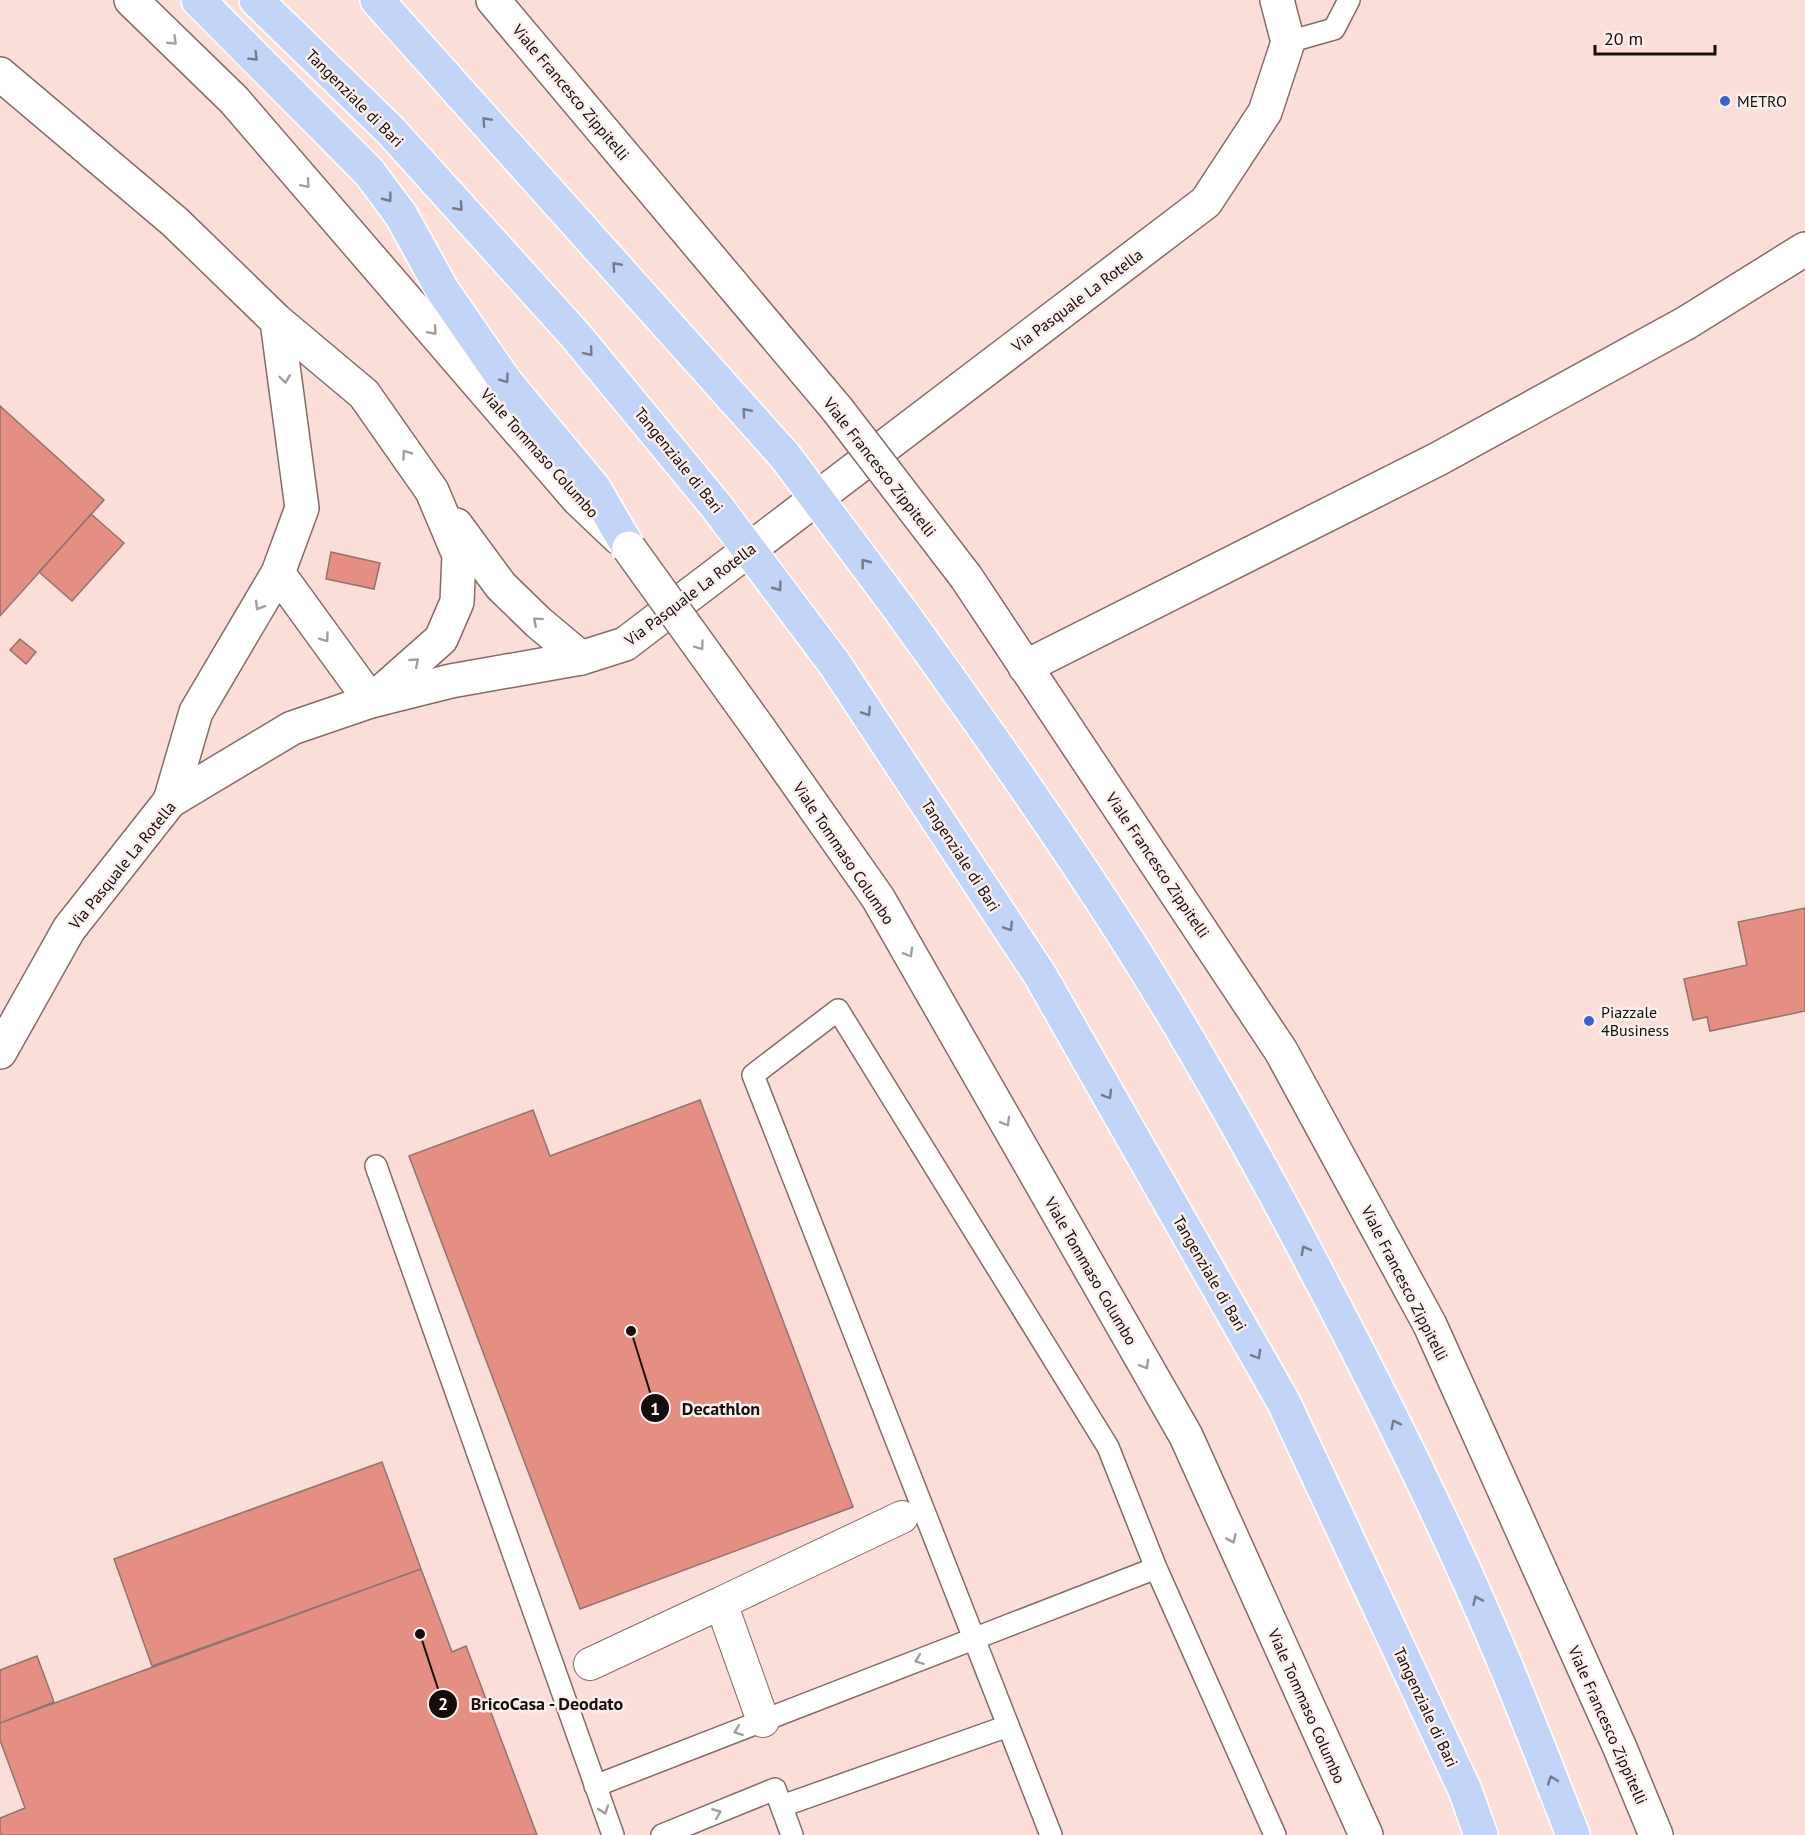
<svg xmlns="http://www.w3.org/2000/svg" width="1805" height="1835" font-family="'PT Sans',sans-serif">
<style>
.building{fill:#e58f82;stroke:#8e746f;stroke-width:1.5}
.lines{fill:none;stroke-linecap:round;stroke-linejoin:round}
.service-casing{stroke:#856b67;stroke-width:24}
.pedestrian-casing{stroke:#856b67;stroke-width:34}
.minor-casing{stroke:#856b67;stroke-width:36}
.tertiary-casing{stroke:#856b67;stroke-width:36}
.trunk-casing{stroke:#fff;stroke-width:36}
.service{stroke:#fff;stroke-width:21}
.pedestrian{stroke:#fff;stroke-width:32}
.minor{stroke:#fff;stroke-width:33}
.tertiary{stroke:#fff;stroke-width:33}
.trunk{stroke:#c2d4f8;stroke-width:33}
.minor-bridge-casing{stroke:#856b67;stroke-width:36;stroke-linecap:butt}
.tertiary-bridge-casing{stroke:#856b67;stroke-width:36;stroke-linecap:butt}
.trunk-bridge-casing{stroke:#fff;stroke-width:36;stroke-linecap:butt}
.minor-bridge{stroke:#fff;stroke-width:33}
.tertiary-bridge{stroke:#fff;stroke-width:33}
.trunk-bridge{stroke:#c2d4f8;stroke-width:33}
.oneway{stroke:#a29e9d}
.oneway2{stroke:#757a8d}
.poi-dot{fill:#3760d1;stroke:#fcf0ee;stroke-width:2}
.labels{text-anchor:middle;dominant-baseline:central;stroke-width:5;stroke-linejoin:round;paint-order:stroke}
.street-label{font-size:16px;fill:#160c0b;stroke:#fcf0ee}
.poi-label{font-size:16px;fill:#160c0b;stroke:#fcf0ee;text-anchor:start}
.leader{fill:none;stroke:#160c0b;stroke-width:2}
.callout-dot{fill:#160c0b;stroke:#fcf0ee;stroke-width:2}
.mark-label{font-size:18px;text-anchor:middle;font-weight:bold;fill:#fff}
.callout-label{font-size:18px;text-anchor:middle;font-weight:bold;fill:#160c0b;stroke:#fcf0ee;stroke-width:5;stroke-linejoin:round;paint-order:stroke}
</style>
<rect width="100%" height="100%" fill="#fcded9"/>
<path class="building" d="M0,406L104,500L0,616Z
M91,514L124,543L72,601L39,572Z
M331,552L380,563L374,589L326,579Z
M20,639L36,652L26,664L10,650Z
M1805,908V1011L1710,1031L1707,1017L1693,1020L1684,979L1747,965L1738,922Z
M700,1100L853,1507L580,1609L409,1156L533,1110L550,1156Z
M382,1462L421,1569L152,1666L114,1559Z
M421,1569L452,1652L466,1646L537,1835H0V1818L25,1808L0,1740V1723Z
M37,1656L54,1702L0,1723V1670Z"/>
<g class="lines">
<g class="service-casing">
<path id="service" d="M1288,42L1334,29L1349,0
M376,1166L613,1835
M595,1786L1156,1568
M782,1806L1008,1726
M662,1835L775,1789L792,1835
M1051,1835L753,1075L838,1010L1108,1447L1156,1568L1275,1835"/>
</g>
<g class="pedestrian-casing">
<path id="pedestrian" d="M590,1664L721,1603
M763,1721L721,1603L902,1517"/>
</g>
<g class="minor-casing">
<path id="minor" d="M131,0L234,100L578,499L619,538
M493,0L837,409
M0,74L175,222L277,321L364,394L432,491L459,555L457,602L441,639L371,701L278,573
M456,525L501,586L538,622L581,658
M966,577L1281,1051L1430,1325L1620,1748L1656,1835
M1025,667L1438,459L1686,323L1805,249
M170,801L196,712L278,573L302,508L277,321"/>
</g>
<g class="tertiary-casing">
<path id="tertiary" d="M760,730L878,898L1186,1436L1366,1835
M0,1052L69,929L170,801L292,728L371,701L451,681L581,658L625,644L1206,202L1265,112L1288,42L1277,0"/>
</g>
<g class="trunk-casing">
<path id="trunk" d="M198,0L369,172L401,215L443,291L506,382L594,488L629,548
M256,0L390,130L576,336L717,507
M377,0L785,456
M900,610C977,717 1053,824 1124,935C1196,1048 1261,1165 1323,1284C1385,1402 1445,1522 1497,1645C1524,1708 1548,1771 1573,1835
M834,663L1040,975L1283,1401L1465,1790L1481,1835"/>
</g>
<use href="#service" class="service"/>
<use href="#pedestrian" class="pedestrian"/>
<use href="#minor" class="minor"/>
<use href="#tertiary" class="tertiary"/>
<use href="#trunk" class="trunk"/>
<g class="minor-bridge-casing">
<path id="minor-bridge" d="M837,409L966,577"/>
</g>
<g class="tertiary-bridge-casing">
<path id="tertiary-bridge" d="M629,548L760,730"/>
</g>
<g class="trunk-bridge-casing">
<path id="trunk-bridge" d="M785,456L900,610
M717,507L834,663"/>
</g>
<use href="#minor-bridge" class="minor-bridge"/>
<use href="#tertiary-bridge" class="tertiary-bridge"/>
<use href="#trunk-bridge" class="trunk-bridge"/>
</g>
<defs><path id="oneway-chevron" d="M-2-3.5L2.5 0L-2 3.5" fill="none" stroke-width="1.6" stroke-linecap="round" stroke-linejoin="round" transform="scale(1.5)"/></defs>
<g class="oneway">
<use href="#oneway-chevron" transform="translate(173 41) rotate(44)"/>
<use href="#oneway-chevron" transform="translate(306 184) rotate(49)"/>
<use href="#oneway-chevron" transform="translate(433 331) rotate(49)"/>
<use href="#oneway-chevron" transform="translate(285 379) rotate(82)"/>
<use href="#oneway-chevron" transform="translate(406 454) rotate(-125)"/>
<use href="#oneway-chevron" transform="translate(259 606) rotate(121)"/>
<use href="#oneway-chevron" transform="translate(537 621) rotate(-138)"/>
<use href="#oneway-chevron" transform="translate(325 638) rotate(54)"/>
<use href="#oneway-chevron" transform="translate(700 646) rotate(54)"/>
<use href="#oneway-chevron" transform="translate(415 662) rotate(-41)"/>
<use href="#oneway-chevron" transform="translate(909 953) rotate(60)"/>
<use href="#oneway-chevron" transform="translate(1006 1122) rotate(60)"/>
<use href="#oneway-chevron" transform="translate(1145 1365) rotate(60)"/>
<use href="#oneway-chevron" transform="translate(1232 1539) rotate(66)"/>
<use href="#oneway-chevron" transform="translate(919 1660) rotate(159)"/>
<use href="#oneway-chevron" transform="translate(738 1731) rotate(159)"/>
<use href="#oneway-chevron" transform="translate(604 1810) rotate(71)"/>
<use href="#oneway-chevron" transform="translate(717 1813) rotate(-22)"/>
</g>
<g class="oneway2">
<use href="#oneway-chevron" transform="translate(254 57) rotate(45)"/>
<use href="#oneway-chevron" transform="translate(486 121) rotate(-132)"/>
<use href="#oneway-chevron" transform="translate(388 198) rotate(53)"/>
<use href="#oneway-chevron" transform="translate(459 207) rotate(48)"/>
<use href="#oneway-chevron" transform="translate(616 266) rotate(-132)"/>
<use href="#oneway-chevron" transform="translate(589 352) rotate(50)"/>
<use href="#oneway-chevron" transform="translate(505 379) rotate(54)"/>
<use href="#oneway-chevron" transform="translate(746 412) rotate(-132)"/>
<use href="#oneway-chevron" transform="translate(865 563) rotate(-127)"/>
<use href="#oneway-chevron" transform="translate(778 587) rotate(53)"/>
<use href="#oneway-chevron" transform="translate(867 712) rotate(57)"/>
<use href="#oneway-chevron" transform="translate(1009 927) rotate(57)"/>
<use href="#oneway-chevron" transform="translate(1108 1095) rotate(60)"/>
<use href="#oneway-chevron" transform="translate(1305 1250) rotate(-118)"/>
<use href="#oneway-chevron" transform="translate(1257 1355) rotate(60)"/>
<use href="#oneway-chevron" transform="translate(1395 1424) rotate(-116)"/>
<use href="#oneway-chevron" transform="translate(1477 1600) rotate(-114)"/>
<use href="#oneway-chevron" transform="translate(1552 1780) rotate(-111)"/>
</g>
<g class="poi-dot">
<circle cx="1725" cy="101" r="6"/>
<circle cx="1589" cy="1021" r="6"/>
</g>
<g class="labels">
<g class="street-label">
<text transform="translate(571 92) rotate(50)">Viale Francesco Zippitelli</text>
<text transform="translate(355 98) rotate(45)">Tangenziale di Bari</text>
<text transform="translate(1077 300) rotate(-37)">Via Pasquale La Rotella</text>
<text transform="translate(540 453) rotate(48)">Viale Tommaso Columbo</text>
<text transform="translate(679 460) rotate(51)">Tangenziale di Bari</text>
<text transform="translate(880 467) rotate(52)">Viale Francesco Zippitelli</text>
<text transform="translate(690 594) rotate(-37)">Via Pasquale La Rotella</text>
<text transform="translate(844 853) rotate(56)">Viale Tommaso Columbo</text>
<text transform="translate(961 855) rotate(57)">Tangenziale di Bari</text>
<text transform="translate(122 865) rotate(-51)">Via Pasquale La Rotella</text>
<text transform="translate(1158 865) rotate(56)">Viale Francesco Zippitelli</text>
<text transform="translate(1091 1271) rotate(60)">Viale Tommaso Columbo</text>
<text transform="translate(1210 1273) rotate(60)">Tangenziale di Bari</text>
<text transform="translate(1405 1283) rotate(63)">Viale Francesco Zippitelli</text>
<text transform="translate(1307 1706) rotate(66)">Viale Tommaso Columbo</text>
<text transform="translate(1426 1707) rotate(65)">Tangenziale di Bari</text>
<text transform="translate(1608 1725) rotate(66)">Viale Francesco Zippitelli</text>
</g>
<g class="poi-label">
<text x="1737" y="101">METRO</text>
<text x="1601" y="1012">Piazzale<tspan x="1601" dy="18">4Business</tspan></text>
</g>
</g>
<path class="leader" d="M631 1331L655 1408M420 1634L443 1704"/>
<g class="callout-dot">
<circle cx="631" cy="1331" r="6"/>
<circle cx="420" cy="1634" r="6"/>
<circle cx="655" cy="1408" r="15"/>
<circle cx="443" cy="1704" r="15"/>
</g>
<g class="mark-label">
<text x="655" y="1415">1</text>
<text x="443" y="1710">2</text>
</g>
<g class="callout-label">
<text x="721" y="1415">Decathlon</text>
<text x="547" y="1710">BricoCasa - Deodato</text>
</g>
<path d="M1595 45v9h120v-9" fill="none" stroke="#160c0b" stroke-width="3"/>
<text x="1604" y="45" font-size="18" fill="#160c0b" stroke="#fcf0ee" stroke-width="4.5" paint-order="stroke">20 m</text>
</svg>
